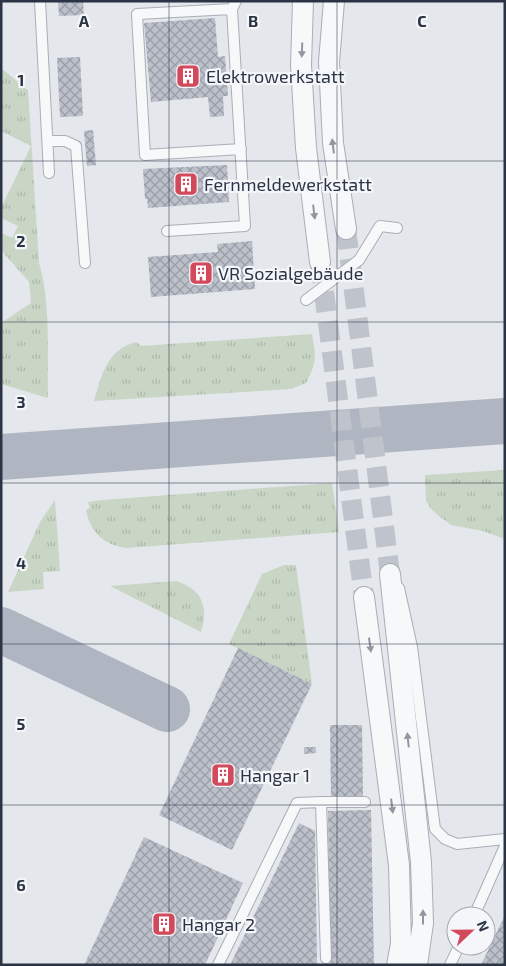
<svg xmlns="http://www.w3.org/2000/svg" width="506" height="966" font-family="'Exo 2',sans-serif">
<style>
.grass{fill:url(#grass-tufts)}
.lines{fill:none;stroke-linecap:round;stroke-linejoin:round}
.taxiway{stroke:#b0b6c1;stroke-width:46}
.building{fill:url(#building-cross-hatch)}
.street-tunnel{stroke:#bfc3cb;stroke-width:20;stroke-dasharray:20 10;stroke-linecap:butt}
.lane-casing{stroke:#a9aeb7;stroke-width:12}
.street-casing{stroke:#a9aeb7;stroke-width:22}
.lane{stroke:#f7f8fa;stroke-width:10}
.street{stroke:#f7f8fa;stroke-width:20}
.oneway{fill:#9196a0}
.grid{fill:none;stroke:#2b3445;stroke-width:1;stroke-opacity:0.55}
.labels{text-anchor:middle;dominant-baseline:central;stroke-width:4.5;stroke-linejoin:round;paint-order:stroke}
.poi-label{font-size:18px;fill:#2b3445;stroke:#f4f6f9;text-anchor:start}
.grid-label{font-size:16px;text-anchor:middle;font-weight:bold;fill:#2b3445;stroke:#f4f6f9;stroke-width:4.5;stroke-linejoin:round;paint-order:stroke}
</style>
<defs>
<pattern id="grass-tufts" width="24" height="20" patternUnits="userSpaceOnUse" patternTransform="scale(1.25)"><rect width="24" height="20" fill="#c9d6c5"/><path d="M3 7l-1-3M5 7V3M7 7l1-3M15 17l-1-3M17 17v-4M19 17l1-3" fill="none" stroke="#adb8ab"/></pattern>
<pattern id="building-cross-hatch" width="8" height="8" patternUnits="userSpaceOnUse" patternTransform="scale(1.25)"><rect width="8" height="8" fill="#bbc0ca"/><path d="M0 0l8 8M0 8l8-8" fill="none" stroke="#989da6"/></pattern>
</defs>
<rect width="100%" height="100%" fill="#e4e7ec"/>
<path class="grass" d="M1,10L2,69L28,90L39,263C51,301 47,358 48,398L1,384V323L31,303L29,282L1,250V233L12,238L18,226L1,218V208L31,146L1,131Z
M312,334C316,357 317,362 306,383L291,389L94,401C102,374 107,350 136,342L141,346Z
M505,470V539L483,531L451,525L439,516L431,509L426,501L425,475Z
M332,483L339,532L126,548C104,545 90,532 86,510L90,508L88,502L102,500Z
M55,500L60,571L43,572L44,589L8,592L40,522Z
M284,565H296L312,684L229,644L262,574Z
M176,581C202,589 209,607 201,632L110,586Z"/>
<g class="lines">
<path class="taxiway" d="M1,457L505,421
M1,630L167,709"/>
</g>
<path class="building" d="M58,1H83L84,15L59,16Z
M215,18L218,57L225,56L228,96H223L224,116L210,117L208,97L151,102L144,23Z
M80,57L83,116L60,117L57,58Z
M93,130L96,165L87,166L84,131Z
M227,165L229,202L148,208L147,199H145L143,169Z
M252,241L255,289L151,297L148,257L218,252L217,244Z
M238,648L312,684L232,850L159,815Z
M330,725H362L363,796L331,797Z
M304,747H316V753L304,754Z
M371,810L374,965H330L328,811Z
M299,823L315,831L317,965H230Z
M144,837L243,883L205,965H84Z
M505,915V965H481Z"/>
<g class="lines">
<path class="street-tunnel" d="M346,229L390,574
M320,262L364,597"/>
<g class="lane-casing">
<path id="lane" d="M40,1L49,173
M232,9L137,14L145,155L241,149
M48,141H65L76,146L85,263
M167,231L245,226L232,9L236,1
M306,300L359,260L380,226L397,228
M399,588L412,647L435,829L445,839L457,844L505,839
M321,802H365
M474,916L505,846
M218,965L297,803L321,802L326,958
M450,965L459,946"/>
</g>
<g class="street-casing">
<path id="street" d="M303,1L301,65L306,148L320,262
M334,1L329,62L333,143L346,229
M390,574L421,862L423,923L417,965
M364,597L399,865L401,944L397,965"/>
</g>
<use href="#lane" class="lane"/>
<use href="#street" class="street"/>
</g>
<defs><path id="oneway-solid" d="M-6-.8H1V-3.2L6.5 0L1 3.2V.8H-6Z" transform="scale(1.25)"/></defs>
<g class="oneway">
<use href="#oneway-solid" transform="translate(302 50) rotate(92)"/>
<use href="#oneway-solid" transform="translate(333 146) rotate(-97)"/>
<use href="#oneway-solid" transform="translate(314 212) rotate(83)"/>
<use href="#oneway-solid" transform="translate(370 645) rotate(82)"/>
<use href="#oneway-solid" transform="translate(408 740) rotate(-96)"/>
<use href="#oneway-solid" transform="translate(392 806) rotate(83)"/>
<use href="#oneway-solid" transform="translate(423 917) rotate(-90)"/>
</g>
<path class="grid" d="M169,1V965M337,1V965M1,161H505M1,322H505M1,483H505M1,644H505M1,805H505"/>
<defs>
<g id="building-square" transform="scale(1.25)"><rect x="-9" y="-9" width="18" height="18" rx="4" fill="#d1495b" stroke="#f4f6f9"/><path d="M-4-6H4V6H1V3H-1V6H-4ZM-2.5-4.3h1.7v1.8h-1.7ZM.8-4.3h1.7v1.8H.8ZM-2.5-1h1.7V.8h-1.7ZM.8-1h1.7V.8H.8Z" fill="#fff"/></g>
</defs>
<g fill-rule="evenodd">
<use href="#building-square" x="188" y="76"/>
<use href="#building-square" x="186" y="184"/>
<use href="#building-square" x="201" y="273"/>
<use href="#building-square" x="223" y="775"/>
<use href="#building-square" x="164" y="924"/>
</g>
<g class="labels">
<g class="poi-label">
<text x="206" y="76">Elektrowerkstatt</text>
<text x="204" y="184">Fernmeldewerkstatt</text>
<text x="218" y="273">VR Sozialgebäude</text>
<text x="240" y="775">Hangar 1</text>
<text x="182" y="924">Hangar 2</text>
</g>
</g>
<g class="grid-label">
<text x="84" y="27">A</text>
<text x="253" y="27">B</text>
<text x="422" y="27">C</text>
<text x="21" y="86">1</text>
<text x="21" y="247">2</text>
<text x="21" y="408">3</text>
<text x="21" y="569">4</text>
<text x="21" y="730">5</text>
<text x="21" y="891">6</text>
</g>
<rect width="506" height="966" fill="none" stroke="#2b3445" stroke-width="5"/>
<g transform="translate(471 931) rotate(68)"><circle r="24" fill="#f4f6f9" stroke="#a4a8b1"/>
<path d="M0-4L9 19L0 12L-9 19Z" fill="#d1495b"/>
<text y="-8" font-size="14" font-weight="bold" text-anchor="middle" fill="#2b3445">N</text>
</g>
</svg>
